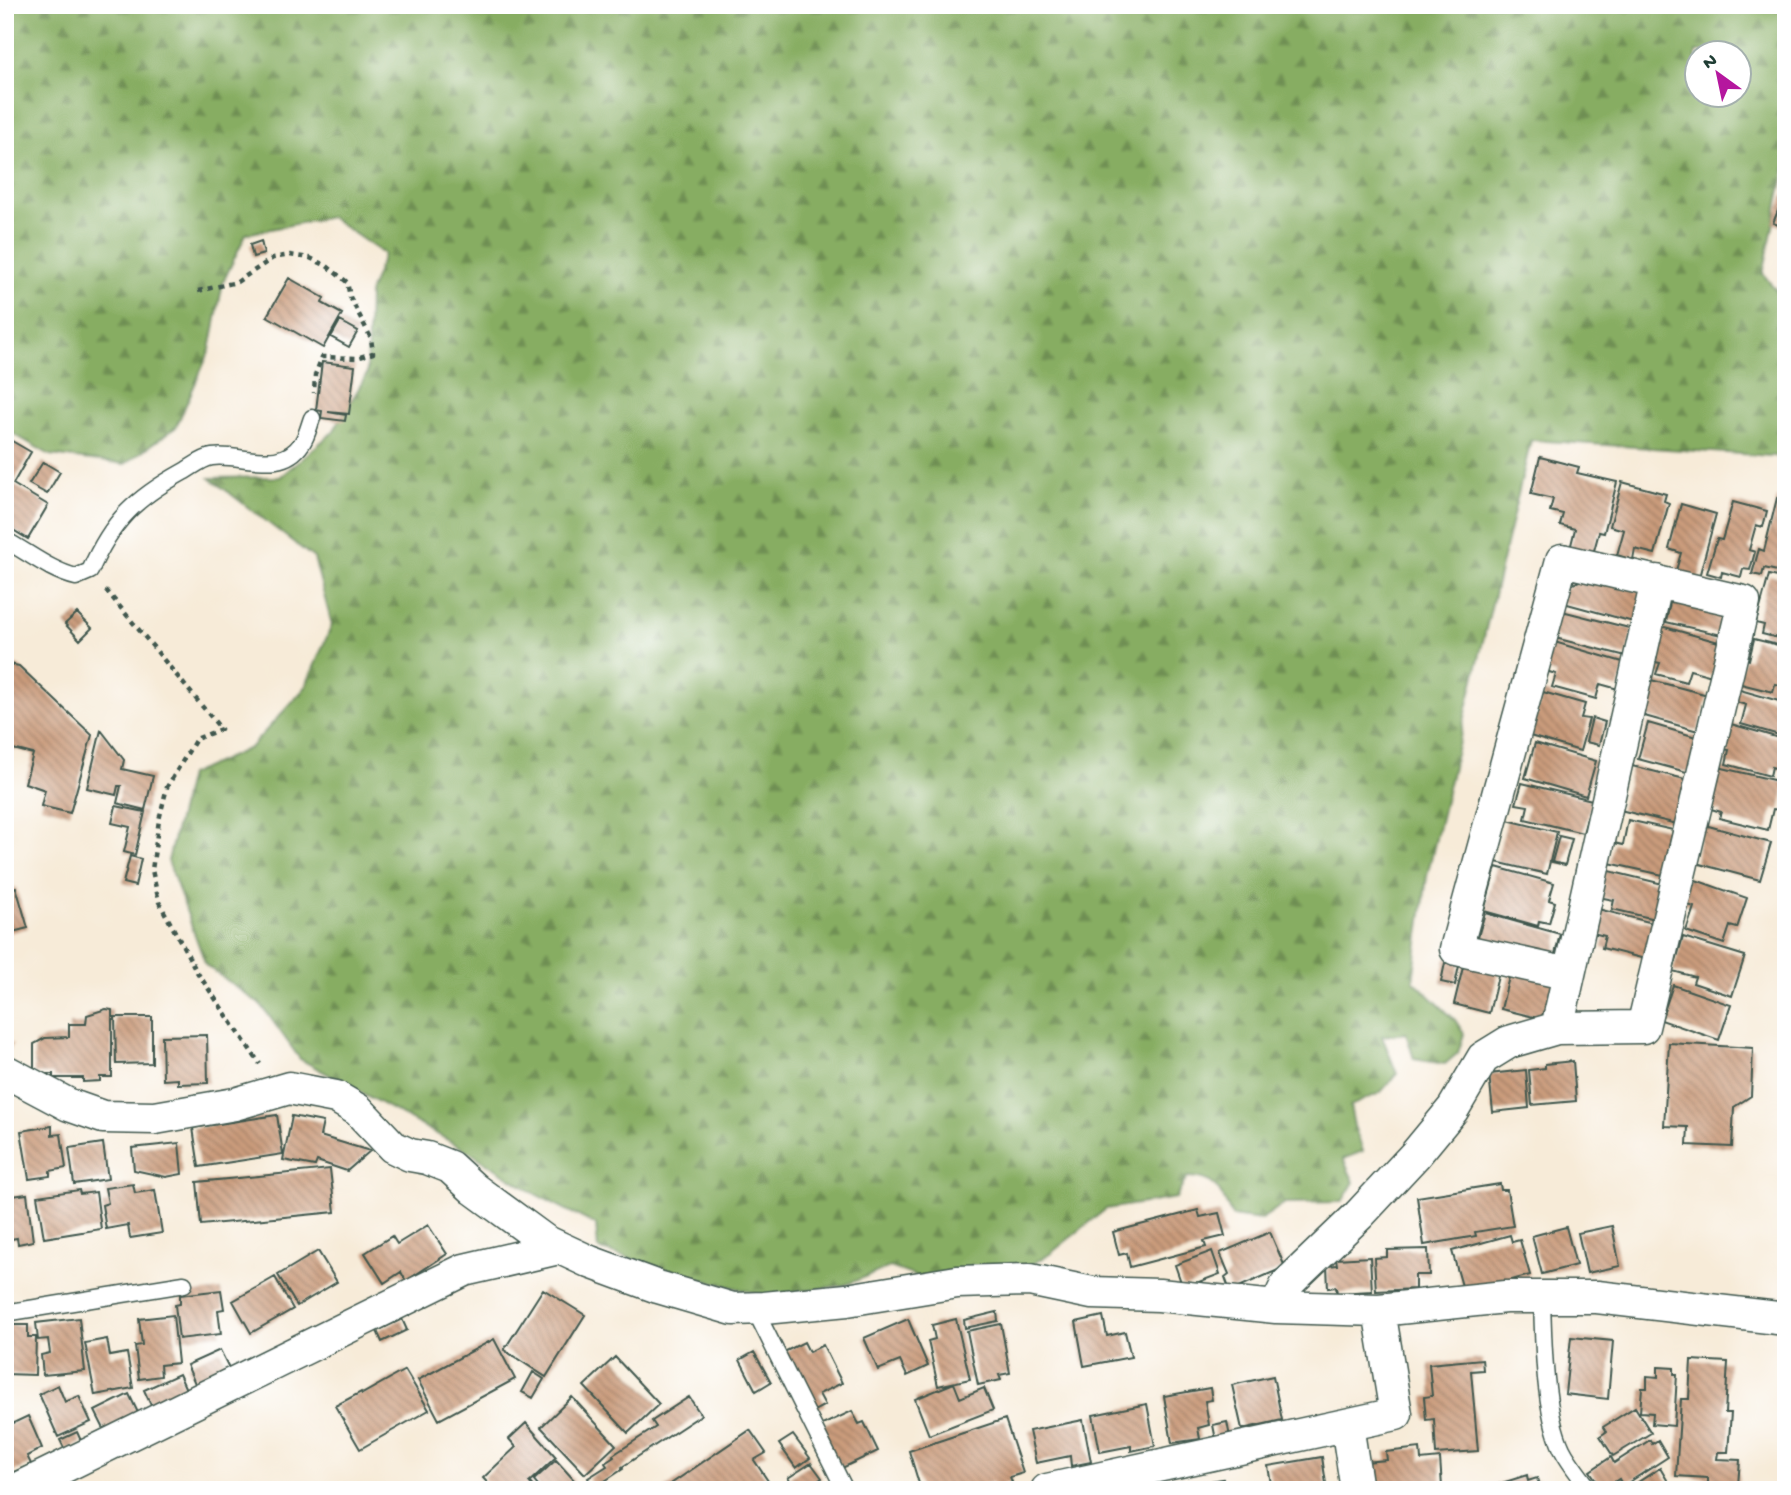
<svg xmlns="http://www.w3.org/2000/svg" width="1791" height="1495" font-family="'Gochi Hand',sans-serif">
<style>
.forest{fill:url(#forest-firs);stroke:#53754b;stroke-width:2;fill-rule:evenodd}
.building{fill:url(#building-back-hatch)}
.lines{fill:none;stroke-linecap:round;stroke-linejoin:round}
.service-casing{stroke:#3f574d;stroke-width:19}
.minor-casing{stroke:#3f574d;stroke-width:35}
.path{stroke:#3f574d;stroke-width:4.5;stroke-dasharray:5 5;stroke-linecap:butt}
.service{stroke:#fff;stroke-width:16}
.minor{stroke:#fff;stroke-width:32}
</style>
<defs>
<pattern id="forest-firs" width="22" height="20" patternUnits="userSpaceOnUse" patternTransform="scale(1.75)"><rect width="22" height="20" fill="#87ad62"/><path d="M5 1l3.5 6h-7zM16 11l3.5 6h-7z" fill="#6e8e52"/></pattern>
<pattern id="building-back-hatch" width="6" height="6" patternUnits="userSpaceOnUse" patternTransform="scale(1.75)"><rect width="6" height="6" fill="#ca9b7b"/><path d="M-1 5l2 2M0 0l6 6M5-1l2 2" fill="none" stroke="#a38066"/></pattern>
</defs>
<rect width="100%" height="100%" fill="#fff"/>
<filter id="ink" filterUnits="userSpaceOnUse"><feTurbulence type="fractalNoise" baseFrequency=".0143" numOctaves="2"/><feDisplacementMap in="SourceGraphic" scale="14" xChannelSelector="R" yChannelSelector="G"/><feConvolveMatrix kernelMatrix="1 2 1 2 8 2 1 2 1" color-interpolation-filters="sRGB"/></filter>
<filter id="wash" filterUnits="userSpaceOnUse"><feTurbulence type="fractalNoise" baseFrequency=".00686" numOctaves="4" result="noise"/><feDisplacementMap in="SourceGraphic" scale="28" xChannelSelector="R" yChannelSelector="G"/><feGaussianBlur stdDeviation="1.57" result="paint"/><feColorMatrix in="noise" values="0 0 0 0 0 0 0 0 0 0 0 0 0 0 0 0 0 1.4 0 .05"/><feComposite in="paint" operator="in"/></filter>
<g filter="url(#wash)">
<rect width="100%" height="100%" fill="#f7ebd8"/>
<path class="forest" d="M5,5H1786V166L1763,274L1786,302V457L1531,440L1427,876L1413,980L1455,1020L1464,1034L1458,1053L1445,1064L1414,1059L1406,1033L1382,1036L1397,1074L1380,1093L1350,1106L1354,1126L1363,1151L1343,1159L1354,1182L1342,1202L1285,1203L1260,1220L1232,1216C1221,1192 1217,1177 1187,1177L1176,1198L1106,1209L1050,1254L1023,1269L918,1277L890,1267L845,1285L767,1296L693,1277L598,1249L596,1225L537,1195L468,1151L300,1059L262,1006L206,965L168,861L189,775L250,748L305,688L332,625L314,558L210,478L280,477L333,432L367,374L369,293L384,254L330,217L246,234L223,282L210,350L176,427L125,464L50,455L5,429ZM1696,52H1738V94H1696Z"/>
<g id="blocks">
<path class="building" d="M1786,191V228L1773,223Z
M261,241L264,254L253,257L250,245Z
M289,278L324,298L322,303L342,314L323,348L267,316Z
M340,321L358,331L349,347L331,337Z
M322,362L355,366L349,414L328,412L346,415L345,421L321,418L322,411L316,410Z
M5,437L31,452L13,484L48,505L28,539L5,525Z
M1540,457L1579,467L1577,473L1617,482L1604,533L1599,532L1592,558L1569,553L1575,529L1560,525L1563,514L1550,511L1553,499L1531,494Z
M43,462L60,472L47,494L29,484Z
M1622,482L1666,494L1664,501L1669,503L1655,554L1635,549L1633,560L1617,555L1624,530L1610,526Z
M1777,498L1786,501V573L1764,568L1762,576L1752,574L1759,549L1764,551Z
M1733,502L1767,511L1763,527L1756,525L1749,550L1755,552L1750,570L1743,569L1741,577L1722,572L1721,577L1707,573L1717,539L1722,540Z
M1681,504L1716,514L1698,581L1675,574L1681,553L1669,549Z
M1769,575L1786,579V640L1762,634L1764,625L1756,623Z
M1587,577L1644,592L1637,623L1560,602L1563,589Z
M1671,598L1735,613L1730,637L1666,622Z
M1558,610L1633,629L1626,656L1551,637Z
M77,613L92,628L80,640L65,624Z
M1661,626L1722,643L1712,676L1690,670L1686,682L1656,674L1660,663L1651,661Z
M1754,639L1786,647V686L1775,684L1773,692L1737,683L1744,658L1749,660Z
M1551,641L1626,663L1618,689L1600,684L1596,699L1552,687L1556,674L1542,670Z
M5,663L19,666L92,735L70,813L41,806L45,790L25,783L33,754L5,747Z
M1651,680L1708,695L1698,731L1641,715Z
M1733,688L1786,703V737L1741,724L1746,705L1730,700Z
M1543,692L1585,704L1581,718L1589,719L1580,751L1530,736Z
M1592,718L1605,722L1599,745L1586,742Z
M1648,723L1703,739L1694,774L1638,759Z
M1731,724L1786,740L1784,771L1772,767L1770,776L1726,764L1729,750L1724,749Z
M101,730L124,760L122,769L153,776L145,810L117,803L121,786H118L116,795L87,788Z
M1535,743L1596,761L1586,796L1525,778Z
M1632,766L1689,780L1677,824L1620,810Z
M1714,766L1786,783L1780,810L1773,809L1768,830L1719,818L1721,812L1711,809Z
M1522,783L1592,800L1583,833L1525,819L1528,806L1516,804Z
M116,806L145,812L135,855L124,852L130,827L112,823Z
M1507,820L1557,832L1547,874L1496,862Z
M1628,820L1673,830L1663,875L1609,863L1614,843L1623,845Z
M1701,824L1771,843L1760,880L1696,863Z
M1559,836L1572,839L1565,865L1552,862Z
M130,856L141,859L135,886L123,883Z
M1496,867L1554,883L1549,900L1555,902L1549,923L1539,921L1538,926L1484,911Z
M1605,870L1667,885L1659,920L1612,909L1614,900L1598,897Z
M1687,877L1747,898L1737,928L1730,926L1724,944L1686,931L1694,907L1678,901Z
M16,887L28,928L5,934V890Z
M1594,908L1653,923V961L1602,948L1605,936L1588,932Z
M1485,913L1560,934L1554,958L1477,940Z
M1683,937L1745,956L1732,996L1693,983L1695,977L1673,971Z
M1446,958L1460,961L1455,985L1441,982Z
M1464,963L1499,972L1489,1013L1454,1004Z
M1511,969L1557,976L1548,1013L1543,1012L1542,1019L1501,1009Z
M1673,985L1731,1005L1719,1040L1661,1020Z
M106,1009L112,1010V1077H100V1081L83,1082V1078H53V1074H34V1044L45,1038L69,1037V1024H86L87,1015Z
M115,1017H152V1063L116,1064Z
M207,1035L208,1083L178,1084V1079L163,1080L162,1036Z
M5,1040L13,1044L5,1058Z
M1669,1043L1753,1048L1751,1096L1734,1107L1732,1147L1687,1145L1688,1127L1664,1126Z
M1573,1061L1576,1101L1532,1105L1529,1070L1545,1068V1064Z
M1526,1070L1529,1108L1493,1112L1489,1074Z
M277,1115L283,1154L199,1167L193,1128Z
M292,1116L323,1122L320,1136L370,1151L347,1171L317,1161L315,1166L283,1160Z
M52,1126V1135L61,1134L66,1168L50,1171V1176L29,1179L21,1131Z
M103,1143L108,1179L74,1184L69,1148Z
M179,1143L182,1174L166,1177L134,1170L132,1148Z
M330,1169L335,1212L201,1225L197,1182Z
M133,1184L135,1193L155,1190L162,1233L130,1238L128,1225L106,1229L102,1205L108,1203L105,1188Z
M1500,1184L1501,1190H1507L1513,1226L1475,1232L1476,1236L1424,1245L1417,1197Z
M79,1190L80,1194L96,1192L101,1229L44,1238L37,1196Z
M27,1194L33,1241L18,1244L17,1238L5,1240V1197Z
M1198,1210L1200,1217L1219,1213L1225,1236L1204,1241L1206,1247L1130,1267L1127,1253L1119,1255L1113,1232Z
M428,1225L447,1254L406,1281L401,1272L384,1283L365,1253L392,1236L397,1244Z
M1612,1226L1620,1266L1587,1273L1578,1233Z
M1566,1227L1576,1265L1542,1274L1532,1236Z
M1270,1232L1285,1267L1230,1291L1225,1277L1229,1274L1220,1253Z
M1510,1235L1512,1242L1520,1240L1530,1275L1464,1293L1452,1251Z
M1428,1249L1429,1275H1415V1289L1376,1291L1374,1258L1387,1257V1250Z
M318,1251L337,1282L297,1306L278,1275Z
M1212,1251L1220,1274L1183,1288L1175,1265Z
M1370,1257L1372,1291L1337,1293L1336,1287L1328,1288L1327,1266L1337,1265L1336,1259Z
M275,1277L293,1309L251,1333L233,1301Z
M543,1289L585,1315L546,1377L504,1350Z
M221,1290L224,1309L218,1310L221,1334L179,1339L175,1305L180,1304V1295Z
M997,1312L998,1321L965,1328L964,1320Z
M173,1315L178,1363L160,1365L161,1376L139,1379L135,1346L142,1345L139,1319Z
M1103,1316L1107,1336L1125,1332L1131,1357L1084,1366L1076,1322Z
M79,1318L85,1371L43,1375L41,1355L50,1353L48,1339L38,1340L36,1323Z
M402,1319L407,1330L382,1342L377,1331Z
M908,1319L928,1366L907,1376L900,1361L878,1370L864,1338Z
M956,1319L970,1379L938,1386L928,1341L935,1339L932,1325Z
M1001,1324L1010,1373L999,1375L1001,1380L978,1385L967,1331Z
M5,1325H28V1337H36L35,1375L5,1374Z
M1571,1337L1613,1341L1608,1399L1565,1394Z
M107,1339L110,1356L127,1353L133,1388L95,1395L85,1343Z
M494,1339L515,1379L439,1420L418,1380Z
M804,1342L809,1352L823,1345L842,1383L819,1394L825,1405L814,1411L784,1352Z
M220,1350L230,1370L196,1386L187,1365Z
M754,1352L771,1382L756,1391L740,1360Z
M615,1357L659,1404L628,1433L584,1386Z
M1482,1359L1483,1370L1471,1371L1478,1451L1436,1454L1434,1419L1426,1420L1424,1397L1432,1396L1429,1364Z
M1691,1360L1728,1362L1725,1413H1731L1728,1452H1718L1717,1459L1740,1460L1738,1485L1708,1484V1478L1676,1476L1681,1399H1689Z
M1658,1367L1674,1368V1374H1677L1674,1426L1652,1424L1653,1413L1640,1412L1642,1388H1647V1376L1658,1377Z
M405,1370L429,1410L360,1449L335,1406L361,1392L362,1394Z
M533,1372L544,1379L533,1398L522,1392Z
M179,1374L189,1396L154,1412L144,1390Z
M1273,1376L1282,1420L1242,1429L1232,1385Z
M954,1383L960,1398L984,1388L993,1410L929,1435L915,1399Z
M58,1385L65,1402L79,1396L91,1422L58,1437L39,1394Z
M1210,1388L1212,1400L1205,1401L1209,1425L1198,1428L1200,1439L1172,1443L1164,1396Z
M129,1394L140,1417L106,1433L95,1411Z
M572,1397L616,1445L585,1474L541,1427Z
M689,1397L701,1415L622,1467L623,1469L594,1488L588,1478L607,1466L605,1463L614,1457L613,1455L656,1427L652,1421Z
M1147,1404L1155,1446L1131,1451V1446L1100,1452L1093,1415Z
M1635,1407L1651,1433L1613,1456L1600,1436L1606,1432L1603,1427Z
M852,1411L859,1424L864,1422L878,1451L840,1469L820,1426Z
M28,1416L42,1448L27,1456L31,1464L5,1476V1427Z
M1005,1419L1023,1473L1010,1477L1012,1482L993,1488L992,1482L977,1487L978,1490H921L909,1451Z
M1083,1420L1091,1462L1071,1466L1070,1456L1036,1463L1029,1431Z
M1227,1422L1230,1437L1216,1440L1213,1425Z
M526,1423L556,1457L529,1482L534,1488L532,1490H494L483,1478L516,1447L509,1439Z
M750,1430L766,1453L754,1460L768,1481L754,1490H662Z
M77,1432L82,1443L65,1450L60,1440Z
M793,1435L810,1458L796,1468L779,1444Z
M1650,1440L1652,1444L1658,1440L1668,1457L1623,1486L1619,1479L1609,1485L1607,1482L1600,1486L1590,1471L1611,1457L1614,1463Z
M1420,1448L1421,1460L1440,1458L1442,1487L1367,1490L1364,1462L1387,1460L1386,1452Z
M1322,1457L1327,1490H1272L1268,1466Z
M556,1460L574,1480L567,1486L570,1490H542L534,1480Z
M811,1463L822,1478L806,1490H797L788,1478Z
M1660,1468L1673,1490H1626Z
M1527,1475L1528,1481L1537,1478L1540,1490H1480Z
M1223,1479L1224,1485L1233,1483L1234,1490H1187L1186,1485Z"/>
</g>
</g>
<g filter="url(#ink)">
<use href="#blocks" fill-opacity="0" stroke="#3f574d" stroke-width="2"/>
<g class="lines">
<g class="service-casing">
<path id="service" d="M5,540C29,553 51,571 76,577L90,571C112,520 136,498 183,472C192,467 203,458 212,457C242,453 281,475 302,443C307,436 309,426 312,418
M1542,1297C1543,1339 1544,1411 1562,1449C1569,1463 1581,1477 1590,1490
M754,1308L845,1490
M5,1313L184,1284"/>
</g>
<g class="minor-casing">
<path id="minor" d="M1557,1028L1657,581
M5,1071L69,1105L103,1117L155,1118L235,1104L289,1088L336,1097L358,1110L393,1147L410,1155L427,1158L450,1167L474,1189L545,1241L590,1262L658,1287L733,1309L764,1308L847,1300L957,1282L1030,1280L1092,1293L1159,1295L1276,1307L1379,1310L1505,1297H1597L1786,1319
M1276,1307L1287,1284L1359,1215L1415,1155L1453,1109L1483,1058L1509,1042L1557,1028L1643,1027L1744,602L1562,560L1456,949L1569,974
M1347,1425L1357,1490
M16,1490L464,1270L559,1248
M1047,1490L1396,1414L1379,1310"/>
</g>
<path class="path" d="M198,291L237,282L273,258L290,255L310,258L327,266L347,282L350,297L371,338L373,353L357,358L322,357L315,375L314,393
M106,590L221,729L196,739L167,787L159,820L152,870L159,902L197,972L260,1064"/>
<use href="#service" class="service"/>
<use href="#minor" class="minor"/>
</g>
</g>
<rect width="1791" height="1495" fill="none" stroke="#fff" stroke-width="28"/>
<g transform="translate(1718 74) rotate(327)"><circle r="33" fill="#ffffff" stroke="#a5b1ae" stroke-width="2"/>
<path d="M0-5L12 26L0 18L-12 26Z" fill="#b5179e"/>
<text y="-10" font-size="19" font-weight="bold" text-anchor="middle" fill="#1f3d34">N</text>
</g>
</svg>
